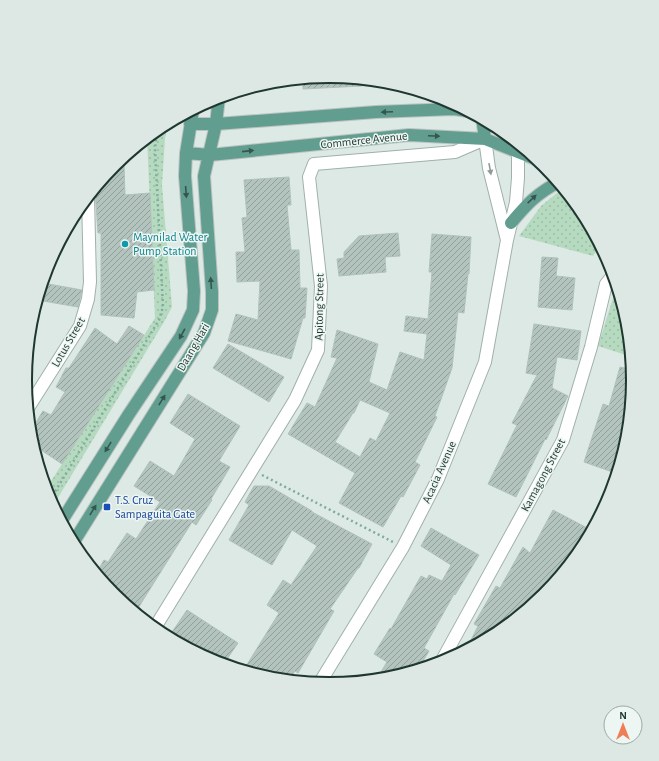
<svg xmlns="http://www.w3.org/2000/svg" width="659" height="761" font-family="'Alegreya Sans',sans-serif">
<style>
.grass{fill:url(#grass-dots)}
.building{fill:url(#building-hatch);stroke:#b0c2bb;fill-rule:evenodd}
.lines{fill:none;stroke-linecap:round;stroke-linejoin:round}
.minor-casing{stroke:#a0b0ab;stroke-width:14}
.major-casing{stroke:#bcc3c1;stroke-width:14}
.path{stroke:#7eac9e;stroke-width:2.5;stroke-dasharray:2 3;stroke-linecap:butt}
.minor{stroke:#fff;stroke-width:12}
.major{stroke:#629e90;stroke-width:12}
.oneway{fill:#33564e}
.oneway2{fill:#8f9b98}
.culture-dot{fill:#0f9aa8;stroke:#edf6f2;stroke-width:1.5}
.transit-dot{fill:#1a4fb4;stroke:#edf6f2;stroke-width:1.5}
.labels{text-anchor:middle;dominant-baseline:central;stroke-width:3;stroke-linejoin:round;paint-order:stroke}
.street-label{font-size:12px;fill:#1f3731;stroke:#edf6f2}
.culture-label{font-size:12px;fill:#0d838f;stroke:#edf6f2;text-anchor:start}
.transit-label{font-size:12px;fill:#164399;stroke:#edf6f2;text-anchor:start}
.rim{fill:none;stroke:#1f3731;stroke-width:2}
</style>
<defs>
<pattern id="grass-dots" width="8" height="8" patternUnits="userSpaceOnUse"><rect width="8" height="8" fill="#b6dac0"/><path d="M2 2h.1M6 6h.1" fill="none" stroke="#9cbca5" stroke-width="1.8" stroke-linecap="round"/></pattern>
<pattern id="building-hatch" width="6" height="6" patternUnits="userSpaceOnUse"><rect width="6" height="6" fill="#b3c3bd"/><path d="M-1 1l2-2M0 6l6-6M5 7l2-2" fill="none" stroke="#919f9a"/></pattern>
</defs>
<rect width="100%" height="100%" fill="#dde9e4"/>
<path class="grass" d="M168,123L165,138L162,185L172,307L164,322L53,506L46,489L155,318L147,138L161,127Z
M563,188L583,212L604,251L595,253L593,256L519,236L541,206Z
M617,285L628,321L632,357L598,346Z"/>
<path class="building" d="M330,76L362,79V86L303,89V79Z
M124,163L125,195L150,193L154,290L137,292L134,318L101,315V233H98L95,189L114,165Z
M289,177L291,205H287L291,250H299L300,288H307L305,318H303L291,359L228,341L236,314L258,320L260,281L237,282L236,252H245L242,218L247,217L244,180Z
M398,233L400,256L385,257L386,272L339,276L337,259L344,258V252L359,236Z
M432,234L471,237L469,274H468L464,313L458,312L452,368L435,416L437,417L415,462L420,465L403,497L401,496L383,527L339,503L355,473L288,434L307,403L315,407L337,358L331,357L337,330L378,344L369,382L387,390L400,352L424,360L427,334L404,331L406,316L428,319L432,272H429ZM360,400L390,413L376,441L370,438L360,457L335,442L353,413H354Z
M542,257L558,258L556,276L575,278L572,310L538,307Z
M43,283L82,290L78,307L37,300Z
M534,324L581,331L577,360L557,357L552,388L568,396L546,440L545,439L516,497L488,484L517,425L512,423L537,375L526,373Z
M129,326L144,335L62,464L32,444L30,432L43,411L51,415L65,392L56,387L66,368H69L95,328L117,344Z
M228,344L284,377L269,402L213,368Z
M620,367L633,370L634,381L628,440L618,474L584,462L603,404L609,406Z
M188,394L240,426L219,461L230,467L211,499L212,500L196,525L192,522L135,613L114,596L96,574L104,560L108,562L127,533L136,539L160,502L134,486L150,461L174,476L195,439L170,423Z
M254,486H269L312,511V512L372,544L359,568H358L330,609L334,611L298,673L295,671L288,681L270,679L243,671L279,613L267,605L283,580L291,585L317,546L292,530L272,565L229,540L249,505L245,502Z
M553,510L593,531L583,550L545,596L498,634L465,652L478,626L474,624L496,586L500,588L523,547L530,553Z
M431,528L479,555L455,595L454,594L424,648L429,651L417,671L389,679L376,680L387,662L374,654L390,628L391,629L421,576L427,579L429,575L442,581L451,565L421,546Z
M187,610L238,643L223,665L213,662L168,638Z"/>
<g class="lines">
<g class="minor-casing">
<path id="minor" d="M28,408L80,326L88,299L90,282L88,197
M154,629L295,400L318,350L321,286L309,177L314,164L455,152L485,139L489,168L507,240
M440,664L563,440L591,347L606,284L614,274
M319,684L403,547L438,479L485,362L507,240L516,202L518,178V152"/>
</g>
<g class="major-casing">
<path id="major" d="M482,118L485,139
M190,124H216L376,112L454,109L468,111
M186,153L210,155L409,135L485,139L538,160
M511,223C526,205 537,193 559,182
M61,522L129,414L181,336L193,310L194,291L185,176L186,153L193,110
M73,543L204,333L212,310V292L204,176L216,124L219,97"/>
</g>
<path class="path" d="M262,475L393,542
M50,500L159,320L163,307L155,149L157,130"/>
<use href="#minor" class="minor"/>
<use href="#major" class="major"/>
</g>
<defs><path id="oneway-solid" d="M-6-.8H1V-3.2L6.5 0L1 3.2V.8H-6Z"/></defs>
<g class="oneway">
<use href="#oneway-solid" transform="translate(387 112) rotate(177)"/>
<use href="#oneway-solid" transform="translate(434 136) rotate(3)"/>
<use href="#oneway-solid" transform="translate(248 151) rotate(-6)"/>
<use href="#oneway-solid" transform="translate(186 192) rotate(86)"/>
<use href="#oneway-solid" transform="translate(532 199) rotate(-43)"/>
<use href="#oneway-solid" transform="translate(211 283) rotate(-94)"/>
<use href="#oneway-solid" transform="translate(182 334) rotate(119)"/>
<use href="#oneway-solid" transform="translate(162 400) rotate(-58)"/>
<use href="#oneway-solid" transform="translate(108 447) rotate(122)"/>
<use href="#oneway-solid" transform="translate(93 510) rotate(-58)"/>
</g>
<use class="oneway2" href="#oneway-solid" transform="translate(490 169) rotate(80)"/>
<circle class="culture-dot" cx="125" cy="244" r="4"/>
<rect class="transit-dot" x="103" y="503" width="8" height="8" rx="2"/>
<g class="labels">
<g class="street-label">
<text transform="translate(364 140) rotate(-6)">Commerce Avenue</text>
<text transform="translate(319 307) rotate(-89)">Apitong Street</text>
<text transform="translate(68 342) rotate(-60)">Lotus Street</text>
<text transform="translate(193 347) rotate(-60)">Daang Hari</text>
<text transform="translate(439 472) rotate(-66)">Acacia Avenue</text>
<text transform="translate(543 475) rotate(-62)">Kamagong Street</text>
</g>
<g class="culture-label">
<text x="133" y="237">Maynilad Water<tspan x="133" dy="14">Pump Station</tspan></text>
</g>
<g class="transit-label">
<text x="115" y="500">T.S. Cruz<tspan x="115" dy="14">Sampaguita Gate</tspan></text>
</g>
</g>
<path d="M0 0H659V761H0ZM32 380a297 297 0 1 1 594 0a297 297 0 1 1-594 0Z" fill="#dde7e3" fill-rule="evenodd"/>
<path class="rim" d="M32 380a297 297 0 1 1 594 0a297 297 0 1 1-594 0Z"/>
<g transform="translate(623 725)"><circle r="19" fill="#edf6f2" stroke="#9baaa5"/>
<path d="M0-3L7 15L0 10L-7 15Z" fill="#ee7e55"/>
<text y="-6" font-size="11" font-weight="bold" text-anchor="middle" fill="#1f3731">N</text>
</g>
</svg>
